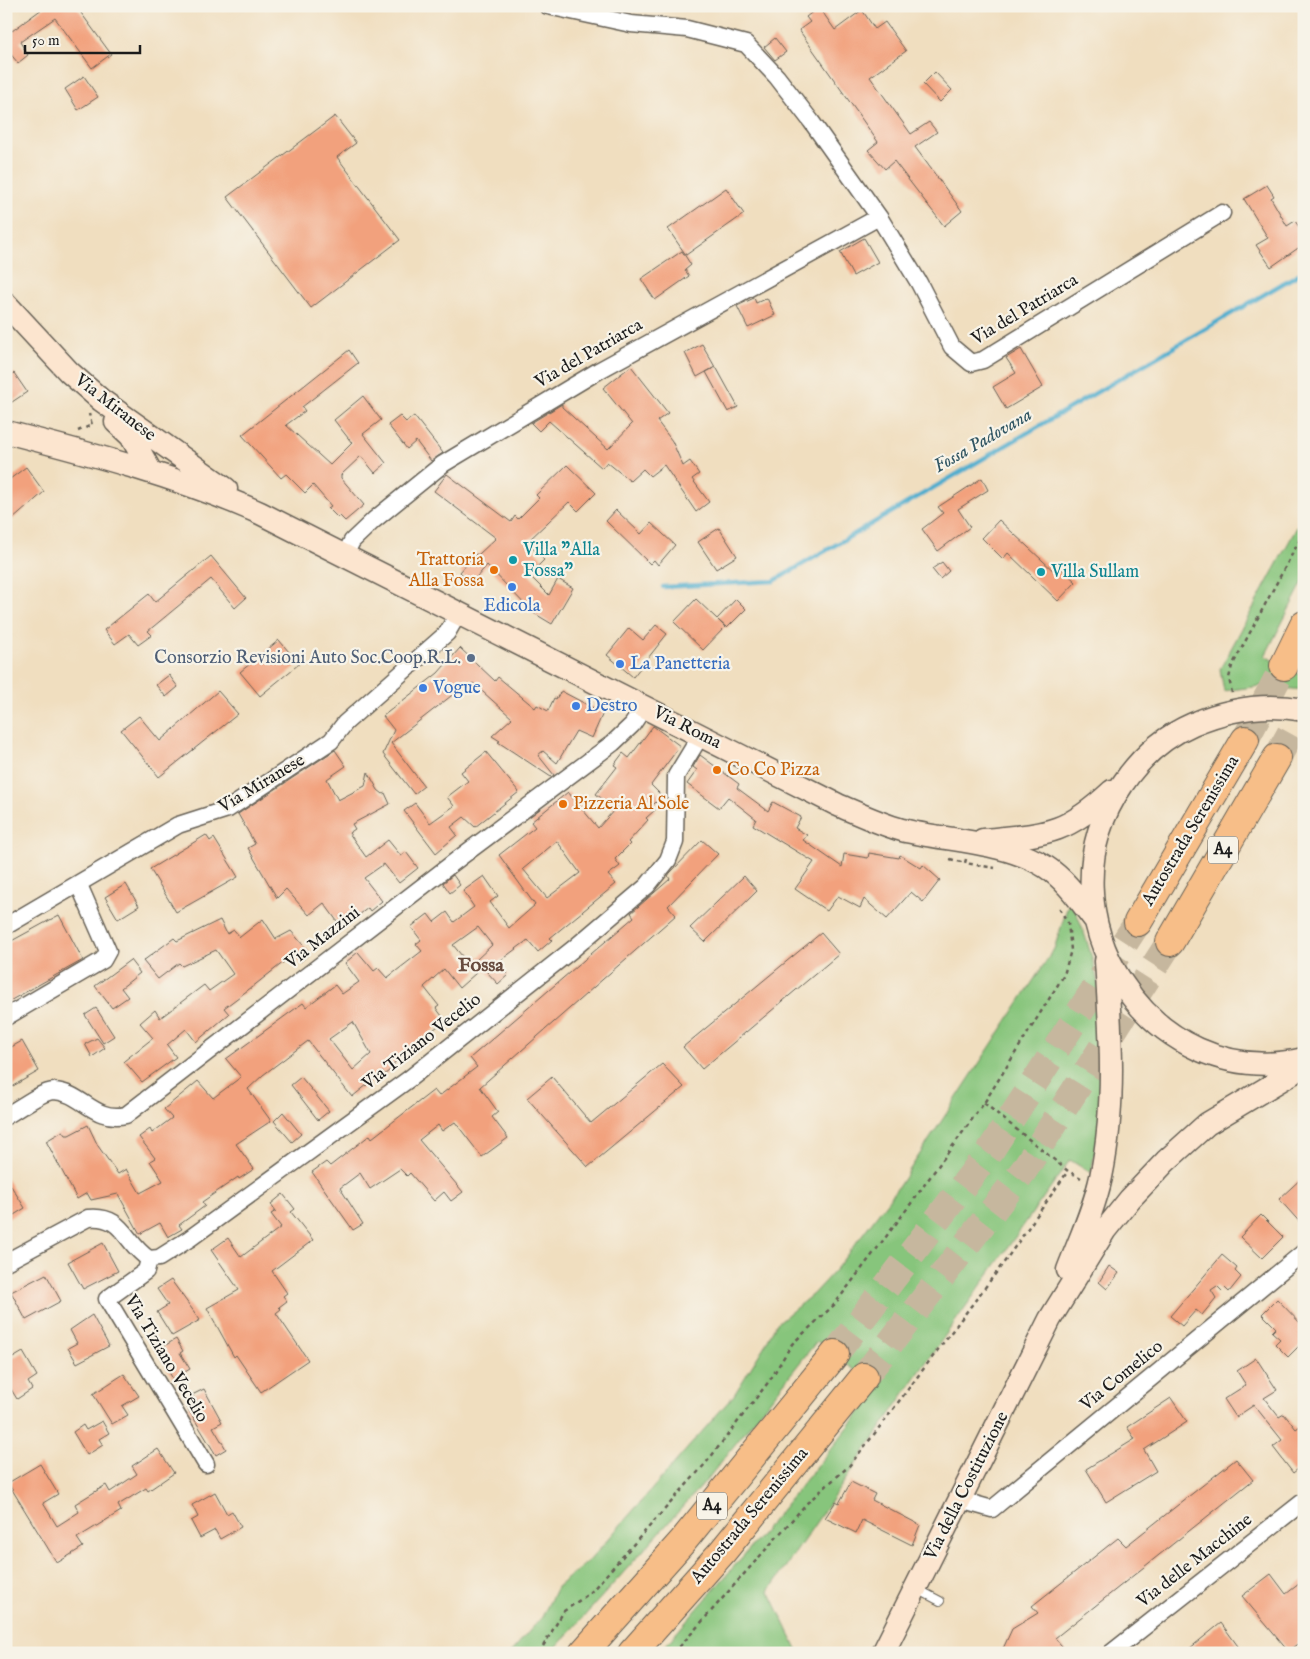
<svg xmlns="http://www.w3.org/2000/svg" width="1310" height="1659" font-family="'IM FELL English',serif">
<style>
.green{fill:#87c57b;stroke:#52704c}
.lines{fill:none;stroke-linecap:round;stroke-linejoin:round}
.stream{stroke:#50adce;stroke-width:4.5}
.building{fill:#f2a17d;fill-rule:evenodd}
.motorway-tunnel{stroke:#c6b79e;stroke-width:28;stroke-dasharray:28 14;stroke-linecap:butt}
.service-casing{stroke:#666055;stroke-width:10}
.minor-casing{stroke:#666055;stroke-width:19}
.secondary-casing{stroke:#666055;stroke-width:25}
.motorway-casing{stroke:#666055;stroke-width:30}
.path{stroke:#666055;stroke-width:2.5;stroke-dasharray:4 4;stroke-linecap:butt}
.service{stroke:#fff;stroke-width:8}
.minor{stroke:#fff;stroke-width:16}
.secondary{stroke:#fce5cf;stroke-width:22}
.motorway{stroke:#f7be88;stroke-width:28}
.culture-dot{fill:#0f9aa8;stroke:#f7f3e8;stroke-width:2}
.food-dot{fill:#e8710a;stroke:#f7f3e8;stroke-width:2}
.shop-dot{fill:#3f7fe0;stroke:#f7f3e8;stroke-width:2}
.service-dot{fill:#5c6f8a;stroke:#f7f3e8;stroke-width:2}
.labels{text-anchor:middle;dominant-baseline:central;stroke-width:4.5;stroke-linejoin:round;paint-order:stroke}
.shield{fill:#f7f3e8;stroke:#5e5c59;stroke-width:1}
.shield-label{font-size:16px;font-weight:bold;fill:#1c1c1c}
.street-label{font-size:18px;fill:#1c1c1c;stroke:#f7f3e8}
.culture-label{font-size:18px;fill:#0d838f;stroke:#f7f3e8;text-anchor:start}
.food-label{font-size:18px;fill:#c56008;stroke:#f7f3e8;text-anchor:start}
.shop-label{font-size:18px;fill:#366cbe;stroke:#f7f3e8;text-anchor:start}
.service-label{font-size:18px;fill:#4e5e75;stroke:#f7f3e8;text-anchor:end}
.water-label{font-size:19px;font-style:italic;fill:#315663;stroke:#f7f3e8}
.quarter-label{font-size:20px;font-weight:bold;fill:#674b3e;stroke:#f7f3e8}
</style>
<rect width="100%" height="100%" fill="#f7f3e8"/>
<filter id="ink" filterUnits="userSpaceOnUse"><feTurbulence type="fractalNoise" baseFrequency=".02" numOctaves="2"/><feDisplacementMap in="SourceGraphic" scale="10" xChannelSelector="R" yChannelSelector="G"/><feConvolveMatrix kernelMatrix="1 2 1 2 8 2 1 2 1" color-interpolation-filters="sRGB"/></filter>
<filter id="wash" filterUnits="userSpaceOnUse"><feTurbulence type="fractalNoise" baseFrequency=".0096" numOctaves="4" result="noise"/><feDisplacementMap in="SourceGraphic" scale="20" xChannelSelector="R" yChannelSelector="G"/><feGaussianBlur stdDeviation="1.12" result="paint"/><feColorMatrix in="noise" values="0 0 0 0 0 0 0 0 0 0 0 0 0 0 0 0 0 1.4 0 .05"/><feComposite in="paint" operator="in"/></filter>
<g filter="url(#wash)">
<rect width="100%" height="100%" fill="#f0debf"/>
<path class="green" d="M1304,514V580L1265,656L1304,677V690L1260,686L1224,691L1220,669Z
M1070,899C1098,957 1108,1022 1105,1086C1104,1115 1096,1145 1091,1173L1070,1160L920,1371L769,1591L799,1653C784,1653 768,1647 755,1653H659L763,1533L879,1389L817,1341L706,1481L551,1653H510L542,1617L557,1587L590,1560L734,1395L765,1345L776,1324L813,1294L837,1268L899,1186L1054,949Z"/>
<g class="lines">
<path class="stream" d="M663,587L774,581L1304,271"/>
</g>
<g id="blocks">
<path class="building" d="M46,6H76L111,54L92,68L55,18L20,42L28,55L18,63L8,51L6,52V22L12,31Z
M819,7L835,30L862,10L875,29L885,22L906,51L870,77L911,134L929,122L937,132L915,147L962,211L944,226L894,161L885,169L868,150L878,142L799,30L810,22L806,17Z
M775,38L786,52L775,60L764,47Z
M935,72L952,90L940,102L923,84Z
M84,76L98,97L78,110L65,89Z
M335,116L356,143L337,157L400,240L311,308L227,197Z
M1267,185L1274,196L1271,198L1287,226L1295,221L1304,234V244L1271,267L1256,245L1268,238L1244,199Z
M726,188L744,214L686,255L668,229Z
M864,238L878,262L853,276L840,252Z
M682,251L691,265L685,270L689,276L655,300L641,279Z
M754,298L756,303L767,298L775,315L748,328L737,306Z
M702,344L715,367L697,377L685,353Z
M1021,349L1043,387L1006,409L993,387L1016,373L1006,358Z
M349,350L358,363L302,407L305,411L286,425L330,465L352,443L334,420L363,396L381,420L363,434L386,463L375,473L361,456L341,475V478L364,505L345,521L339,515L337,517L328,508L331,506L313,485L305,493L286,474L281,478L242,435Z
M631,366L668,413L657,421L672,441L683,466L690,461L699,474L692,479L709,502L696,512L664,465L650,476L643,469L630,481L607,462L602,468L549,421L539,431L531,423L562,404V407L608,449L632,424L603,388Z
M716,367L738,407L728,412L706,372Z
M14,373L27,392L6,406V379Z
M400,416L406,422L414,416L443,453L431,461L416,441L407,449L388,425Z
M567,465L596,493L578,511L569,502L527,542L544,560L529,575L549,595L558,579L573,588L552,624L532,612L487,565L471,584L460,572L476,554L478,555L496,538L434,491L447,474L511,522L515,516L518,519L539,498L536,495Z
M26,467L44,492L12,520L6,512V482Z
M982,478L988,490L958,509L970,527L938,551L922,529L943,513L938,507Z
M616,510L641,534L651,523L675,545L658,565L654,560L650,564L606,521Z
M999,520L1057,574L1062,569L1076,582L1058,601L1008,553L1003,559L982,538Z
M719,528L737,556L716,569L698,542Z
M211,556L246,598L235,608L211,579L148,631L152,635L138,645L129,634L115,644L104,630L149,594L155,602Z
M942,562L949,571L940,579L932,569Z
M696,599L717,619L736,599L746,609L727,628L718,620L725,627L703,650L674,622Z
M656,625L667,634L633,677L607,655L629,628L643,640Z
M279,640L299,664L260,696L240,672Z
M460,648L495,681L498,677L535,708L537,705L548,711L554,698L556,699L561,691L603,713L592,738L576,731L557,763L543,751L538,755L554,775L551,777L498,742L500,741L492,736L512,718L473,683L464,692L460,689L391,743L424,786L414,794L383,754L394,730L383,716L438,673Z
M169,675L178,687L166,697L156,685Z
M218,691L238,714L159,777L121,730L139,716L160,741Z
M653,726L680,746L651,785L662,796L651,807L655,810L646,818L648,820L628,842L630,844L615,859L620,866L608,875L616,884L550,938L552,940L538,952L528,940L497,963L508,975L498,984L476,960L492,945L478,927L453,945L476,973L459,988L444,969L424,987L439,1006L436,1008L445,1020L393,1064L395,1066L384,1075L383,1072L352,1097L308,1041L263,1075L248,1089L271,1121L236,1144L254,1169L239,1179L238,1177L202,1202L205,1206L179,1225L182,1229L168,1237L160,1223L140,1234L118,1194L91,1200L87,1193L77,1199L46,1141L63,1131L66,1135H69L88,1125L98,1146L118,1174L126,1169L140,1193L163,1181L150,1161L155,1158L139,1137L150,1129L152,1133L172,1118L164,1109L198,1081L213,1098L241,1077L226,1059L277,1022L303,1003L306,1007L335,985L342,994L359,982L345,963L358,952L374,971L378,968L387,978L422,951L416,944L421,940L411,927L428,914L434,922L447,912L454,922L474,907L463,891L484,876L498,896L490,902L509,928L535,905L499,855L535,827L531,822L568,792L598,828L615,809L596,794L617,767L614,765L623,753L629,758ZM557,841L580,873L547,898L523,869ZM353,1022L371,1054L353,1070L329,1039Z
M335,750L346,766L327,779L338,800L365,786L368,772L378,790L383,794L385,793L390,804L352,824L355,829L349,833L366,857L388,840L401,856L406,852L418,868L399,883L384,864L364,878L382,901L370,911L368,908L342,928L324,903L309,915L286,889L277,898L248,848L255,844L238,814Z
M486,752L519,792L475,827L464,817L451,827L457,835L436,853L404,811L415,803L430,823L454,806L447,797L468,781L461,772Z
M700,755L739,784L737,788L768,811L773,802L801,817L795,828L807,835L803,840L842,867L844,854L868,858L869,853L899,858L900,855L921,868L923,865L940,880L923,902L911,892L887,919L864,899L860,908L838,896L827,911L795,889L814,862L753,825L756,819L728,797L719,808L687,784L697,770L693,767Z
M206,835L210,841L214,838L238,877L176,912L150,869Z
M702,840L718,854L668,906L676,915L480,1087L498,1112L492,1117L508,1138L482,1157L455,1122L442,1131L438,1125L419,1140L463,1192L451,1201L444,1192L434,1201L410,1173L407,1176L400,1169L370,1189L360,1173L340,1188L363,1224L353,1230L312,1172L326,1162L330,1166L370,1135L372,1138L434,1090L439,1096L477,1067L470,1058L634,917L631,913L670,879L668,876L670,873Z
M453,875L460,885L450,893L443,883Z
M744,876L757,891L705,942L690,928Z
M126,884L139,906L118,919L105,897Z
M59,915L83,960L6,1003V944Z
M263,919L276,939L291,931L310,953L300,962L294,954L256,984L224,1008L229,1014L196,1042L186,1029L167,1045L176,1057L142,1082L124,1061L153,1038L140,1023L155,1010L160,1018L204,985L209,991L233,974L216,950L182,966L179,963L158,979L143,961L174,938L177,941L220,920L227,934L234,930L240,937Z
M821,933L839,954L702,1069L683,1047Z
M130,960L140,973L121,988L128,997L112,1008L95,986Z
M96,1008L114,1036L103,1043L85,1015Z
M97,1038L105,1048L92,1057L85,1044Z
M22,1041L39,1071L6,1090V1050Z
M662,1064L684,1087L588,1167L527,1098L552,1077L591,1123Z
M301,1077L329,1111L318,1120L291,1085Z
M283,1112L301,1134L292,1142L274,1121Z
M1304,1176V1227L1279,1199Z
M6,1178L25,1208L6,1220Z
M283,1194L295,1209L291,1212L313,1240L272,1271L287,1293L283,1296L287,1301L279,1307L281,1309L276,1313L308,1360L261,1392L236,1355L234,1357L207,1308L239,1290L211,1250L228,1238L241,1257L281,1227L271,1214L276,1211L271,1204Z
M1261,1215L1283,1237L1262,1258L1240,1237Z
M103,1243L118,1271L83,1289L68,1262Z
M1222,1255L1237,1268L1235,1271L1241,1277L1229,1292L1225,1288L1222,1291L1217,1286L1211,1290L1216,1298L1202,1315L1196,1310L1182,1326L1170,1316Z
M1109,1266L1119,1273L1107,1289L1099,1282Z
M46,1274L61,1301L26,1320L11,1292Z
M171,1280L200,1320L172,1336L157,1312L168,1305L157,1289Z
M1277,1299L1304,1327V1341L1288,1357L1275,1344L1280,1339L1272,1332L1276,1328L1262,1314Z
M92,1315L109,1346L77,1363L68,1348L77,1343L70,1330Z
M176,1339L183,1351L180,1353L190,1369L173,1379L161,1358L168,1354L164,1346Z
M23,1352L37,1376L28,1382L32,1389L17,1399L6,1381V1362Z
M1256,1358L1277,1390L1264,1398L1279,1417L1284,1414L1296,1429L1304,1423V1464L1293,1473L1273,1447L1282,1440L1254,1405L1236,1417L1224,1399L1246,1385L1237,1371Z
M124,1374L139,1396L122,1406L128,1415L112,1424L93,1394Z
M204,1389L222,1422L213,1427L226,1449L216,1455L187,1407L196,1402L192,1395Z
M1171,1398L1187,1422L1144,1450L1156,1471L1106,1502L1086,1469L1135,1439L1127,1427Z
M102,1421L109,1433L99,1439L103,1445L87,1455L73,1432L83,1425L86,1430Z
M158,1449L174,1473L148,1491L146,1488L118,1505L121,1511L77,1538L83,1547L57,1563L8,1483L40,1464L58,1494L43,1503L57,1526L79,1512L75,1504L106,1485L110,1492L137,1474L132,1466Z
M1236,1459L1253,1480L1055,1638L1068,1653H1001L1012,1629L1038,1613L1032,1606L1118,1538L1126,1546Z
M851,1482L875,1494L872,1500L920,1525L912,1545L862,1520L856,1533L825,1518L836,1501L839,1503Z
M215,1492L227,1514L232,1511L241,1527L220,1539L215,1530L200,1538L191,1521L198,1517L192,1505Z
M1271,1574L1286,1594L1304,1580V1639L1288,1651L1242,1596Z
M1221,1623L1243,1653H1184Z"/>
</g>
</g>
<g filter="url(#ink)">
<use href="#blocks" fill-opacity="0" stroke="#666055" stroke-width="1"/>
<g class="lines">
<path class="motorway-tunnel" d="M1245,740L1284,666
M1277,758L1304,709
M835,1354L992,1148L1138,922
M864,1377L1024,1170L1170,942"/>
<g class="service-casing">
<path id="service" d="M917,1589L940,1601"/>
</g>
<g class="minor-casing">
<path id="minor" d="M548,6L631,24L687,29L746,44L777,77L811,121L879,217L919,283L952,347L971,363L983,360L1222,213
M344,557L352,541L374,520L443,464L598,371L879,217
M6,926L178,825L228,809L331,741L345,723L447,633L458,614
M6,1017L103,960L108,951L79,885
M6,1116C17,1110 42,1091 54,1091C82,1092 93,1122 126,1115L462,856L613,743L632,725L644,707
M149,1259L146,1271L107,1299L206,1464
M6,1262L88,1218C124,1214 124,1243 149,1259L159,1258L189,1239L409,1079L573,949L647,886L668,860L675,842L676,776L701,735
M960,1500L992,1509L1304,1252
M1111,1653L1304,1501"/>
</g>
<g class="secondary-casing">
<path id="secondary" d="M6,304L69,372L101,400L226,489
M116,422L131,436L151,472
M6,432C92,454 179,477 260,513L838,805C859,814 880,824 902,830C948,841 1005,841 1046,867C1066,880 1080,901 1095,920
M1304,710C1266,703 1228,709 1193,724C1163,737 1140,758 1122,785C1034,912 1150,1095 1304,1059
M983,840C1045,834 1064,836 1112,791
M1068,1270C1080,1239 1094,1209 1101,1177C1116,1105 1111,1033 1106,961
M883,1653L1050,1319L1105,1230L1130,1199L1166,1161L1207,1124L1304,1066"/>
</g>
<g class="motorway-casing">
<path id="motorway" d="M1284,666L1304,625
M1138,922L1245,740
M1170,942L1277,758
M583,1653L683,1541L835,1354
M632,1653L723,1551L864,1377"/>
</g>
<path class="path" d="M78,431L92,425L89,414
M1232,693L1229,678L1232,666L1304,532
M950,859L965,863
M966,859L965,863L995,868
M984,1103L1068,1171L1081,1178
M539,1653L564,1611L590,1593L706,1463L770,1380L792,1344L834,1305L901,1217L984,1103L1064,975L1071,950L1068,923L1058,906
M674,1653L807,1503L849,1466L872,1437L1005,1261L1068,1171"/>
<use href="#service" class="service"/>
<use href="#minor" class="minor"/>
<use href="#secondary" class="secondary"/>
<use href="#motorway" class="motorway"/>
</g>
</g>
<g class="culture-dot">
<circle cx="513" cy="560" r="5"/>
<circle cx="1041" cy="572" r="5"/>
</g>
<g class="food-dot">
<circle cx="494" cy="570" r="5"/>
<circle cx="717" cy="770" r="5"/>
<circle cx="563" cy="804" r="5"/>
</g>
<g class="shop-dot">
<circle cx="512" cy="587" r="5"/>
<circle cx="620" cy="664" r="5"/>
<circle cx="423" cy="688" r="5"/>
<circle cx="576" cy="706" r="5"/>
</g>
<circle class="service-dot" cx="471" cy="658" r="5"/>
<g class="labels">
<g class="shield">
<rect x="1208" y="836.5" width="30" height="27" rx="4"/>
<rect x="697" y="1492.5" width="30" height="27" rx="4"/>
</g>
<g class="shield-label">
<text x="1223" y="850">A4</text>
<text x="712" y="1506">A4</text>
</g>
<g class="street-label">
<text transform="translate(1025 310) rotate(-31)">Via del Patriarca</text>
<text transform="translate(589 354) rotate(-30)">Via del Patriarca</text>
<text transform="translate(115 408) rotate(38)">Via Miranese</text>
<text transform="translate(687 728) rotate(27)">Via Roma</text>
<text transform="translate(262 784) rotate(-31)">Via Miranese</text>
<text transform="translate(1191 831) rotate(-59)">Autostrada Serenissima</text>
<text transform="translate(323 938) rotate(-38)">Via Mazzini</text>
<text transform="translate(422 1042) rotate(-38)">Via Tiziano Vecelio</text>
<text transform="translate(166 1359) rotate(59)">Via Tiziano Vecelio</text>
<text transform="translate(1122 1376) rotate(-39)">Via Comelico</text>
<text transform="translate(967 1486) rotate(-63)">Via della Costituzione</text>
<text transform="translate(750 1516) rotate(-50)">Autostrada Serenissima</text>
<text transform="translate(1195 1561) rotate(-38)">Via delle Macchine</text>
</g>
<g class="culture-label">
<text x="523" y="550">Villa "Alla<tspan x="523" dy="21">Fossa"</tspan></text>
<text x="1051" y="572">Villa Sullam</text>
</g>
<g class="food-label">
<text x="484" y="560" text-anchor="end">Trattoria<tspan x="484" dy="21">Alla Fossa</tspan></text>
<text x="727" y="770">Co Co Pizza</text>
<text x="573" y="804">Pizzeria Al Sole</text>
</g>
<g class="shop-label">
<text x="512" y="606" text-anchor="middle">Edicola</text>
<text x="630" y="664">La Panetteria</text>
<text x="433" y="688">Vogue</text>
<text x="586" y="706">Destro</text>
</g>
<g class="service-label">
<text x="461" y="658">Consorzio Revisioni Auto Soc.Coop.R.L.</text>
</g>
<g class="water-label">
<text transform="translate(983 441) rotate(-30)">Fossa Padovana</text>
</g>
<g class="quarter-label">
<text x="481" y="965">Fossa</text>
</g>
</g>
<rect width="1310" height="1659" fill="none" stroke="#f7f3e8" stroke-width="25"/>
<path d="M25 45v8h115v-8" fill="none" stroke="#1c1c1c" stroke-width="2.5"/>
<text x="32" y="45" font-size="15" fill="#1c1c1c" stroke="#f7f3e8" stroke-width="4" paint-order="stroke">50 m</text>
</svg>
